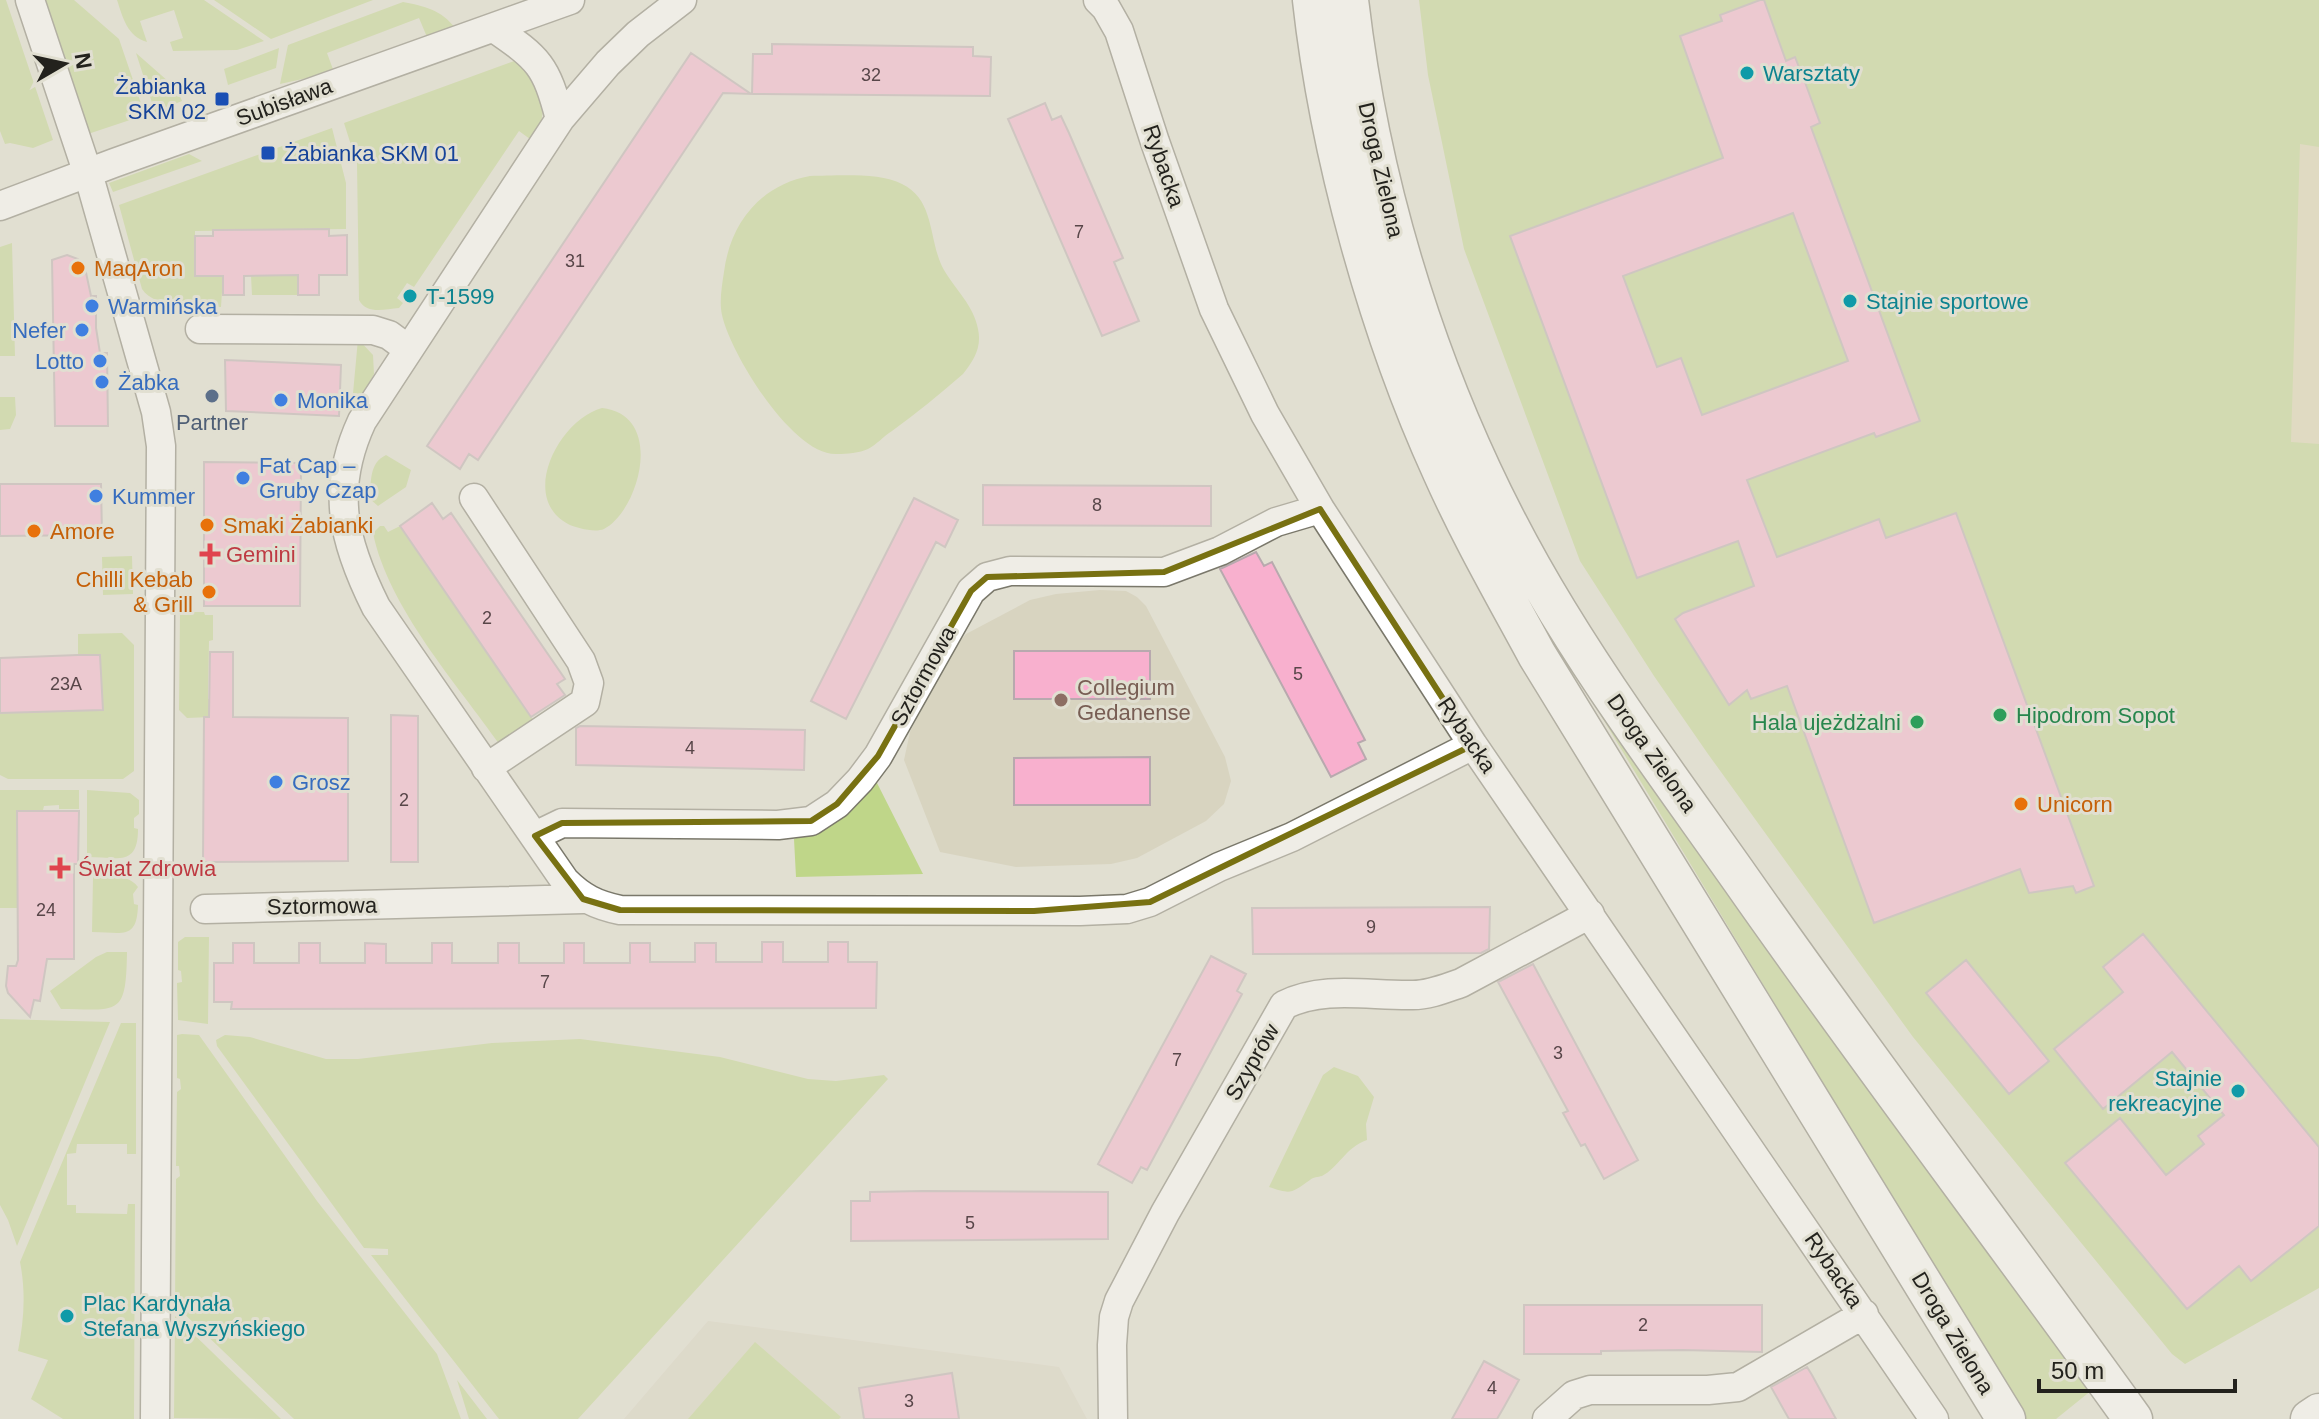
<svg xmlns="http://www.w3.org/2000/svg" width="2319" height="1419" font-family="Arial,sans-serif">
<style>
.built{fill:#d8d4c0}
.green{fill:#bfd689}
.sand{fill:#ded5b0}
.building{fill:#f8b0ce;stroke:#b8a9ae;stroke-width:2;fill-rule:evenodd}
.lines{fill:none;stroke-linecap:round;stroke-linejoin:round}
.street-casing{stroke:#7a786b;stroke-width:31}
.secondary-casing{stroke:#7a786b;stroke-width:41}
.street{stroke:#fff;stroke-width:28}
.secondary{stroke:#fff;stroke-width:38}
.marked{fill:none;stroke:#787112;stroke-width:6;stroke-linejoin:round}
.culture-dot{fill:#0f9aa8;stroke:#e1dfd1;stroke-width:3}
.transit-dot{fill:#1a4fb4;stroke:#e1dfd1;stroke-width:3}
.food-dot{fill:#e8710a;stroke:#e1dfd1;stroke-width:3}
.shop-dot{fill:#3f7fe0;stroke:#e1dfd1;stroke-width:3}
.service-dot{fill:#5c6f8a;stroke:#e1dfd1;stroke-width:3}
.health-dot{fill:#e0444e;stroke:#e1dfd1;stroke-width:3}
.education-dot{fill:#8d6e63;stroke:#e1dfd1;stroke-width:3}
.leisure-dot{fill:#2e9e5b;stroke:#e1dfd1;stroke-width:3}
.labels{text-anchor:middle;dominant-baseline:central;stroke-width:6;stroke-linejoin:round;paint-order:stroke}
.number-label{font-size:18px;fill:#584649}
.culture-label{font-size:22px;fill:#0d838f;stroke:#e1dfd1;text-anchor:start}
.transit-label{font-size:22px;fill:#164399;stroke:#e1dfd1;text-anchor:end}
.street-label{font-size:22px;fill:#23221d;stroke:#e1dfd1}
.food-label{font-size:22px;fill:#c56008;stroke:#e1dfd1;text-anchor:start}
.shop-label{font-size:22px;fill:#366cbe;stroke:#e1dfd1;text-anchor:start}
.service-label{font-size:22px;fill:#4e5e75;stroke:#e1dfd1}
.health-label{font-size:22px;fill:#be3a42;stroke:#e1dfd1;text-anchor:start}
.education-label{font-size:22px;fill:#785e54;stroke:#e1dfd1;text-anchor:start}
.leisure-label{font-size:22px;fill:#27864d;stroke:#e1dfd1;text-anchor:start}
</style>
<rect width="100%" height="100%" fill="#e1dfd1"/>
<path class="built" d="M1100,590L1126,591L1137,597L1146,606L1225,757L1231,781L1224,804L1206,821L1137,858L1111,864L1016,867L940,852L904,760L910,732L949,654L966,634L1030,600L1056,594Z
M708,1321L1059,1367L1087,1419H624Z"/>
<path class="green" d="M0,0H6L53,140L33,148L10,143L5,144L0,131Z
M44,0H74L119,39L145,115L88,134Z
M117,0H204L264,41L237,50L173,51L170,42L183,38L174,10L140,21L147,42C127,36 123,18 117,0Z
M214,0H373L271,39Z
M1419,0H2319V1288L2185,1364L2172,1354L1913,1037L1708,754L1654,676L1580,561L1464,249L1428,75Z
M403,2C424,6 442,10 455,28L427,37L419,18L327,53L334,72L280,84L288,45Z
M279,48L276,68L228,85L224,69Z
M136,53L177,89L182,101L155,112Z
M517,60C545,88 550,104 534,142L519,131L414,287L407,283L397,298L403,303L399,308C385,309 367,315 359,300L357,164L344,123Z
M332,128L346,183V229L195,231V276H223L221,307C198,305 156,310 142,289L119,205Z
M189,154L202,161L113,192L109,183Z
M810,176C835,176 879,172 902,184C936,200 928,242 944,270C955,289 974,306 978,329C982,347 974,360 963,374C940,394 917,413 892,431C884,436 876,445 868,449C860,453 846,454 838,454C794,458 730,353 722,315C719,302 722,285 724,272C730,224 760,185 810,176Z
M12,243L15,356H0V247Z
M298,275V295H252L251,276Z
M358,339L373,355L374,374L351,415Z
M0,397H15L16,415L10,429L0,430Z
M602,408C666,415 639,511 604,529C595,533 576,528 568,524C518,497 560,419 602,408Z
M386,455L411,470L406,487L378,506L370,499C371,482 369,463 386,455Z
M380,526H384L388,532L400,526L534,721L500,745C457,684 388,607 373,533Z
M132,556L133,594L103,595L102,557Z
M180,612H204L205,615H213V640L209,641L208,699H212L211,717L187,718L179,710Z
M122,633L134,645V771L123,779H8L0,775V713L103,710L100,655H78V634Z
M1604,711L2092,1390L2056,1419H2025L1600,714Z
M875,779L923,874L796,877L794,839L834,822Z
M0,790H79V809H59V805L44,806L18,908H0Z
M87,790L130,793L139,800V814L134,818V828L138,829C138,867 118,857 87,857Z
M93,877C108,877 128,873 138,887L133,894L134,904L138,905C137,941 122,932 92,932Z
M185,937H209L208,1024L178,1020L177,983L182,982L181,971L178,970V942Z
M107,952H127C126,1016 120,1010 61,1009L50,991L96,957Z
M0,1019L110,1022L17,1246L8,1220L0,1205Z
M121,1023H136V1154H127V1144H77L76,1153L67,1154V1205H76V1213L127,1214L128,1204H135L134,1419H63L31,1399L48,1360L18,1351C24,1320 26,1293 20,1262Z
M182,1034L199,1035L317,1201L437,1354L461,1419H294L175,1305L176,1179L180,1176L179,1166H176L177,1092L181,1089L180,1079L177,1078V1035Z
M225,1035L250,1037L326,1059H358L492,1043L580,1039L720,1057L808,1079L836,1081L884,1075L888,1079L578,1419H499L371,1255H388V1249L364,1248L217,1046L216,1040Z
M1334,1067L1358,1076L1374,1097L1366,1124L1367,1140C1346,1147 1338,1168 1322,1176C1318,1177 1313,1177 1310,1180C1291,1193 1292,1195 1269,1187L1323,1075Z
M175,1316L281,1419L174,1418Z
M755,1342L841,1417L839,1419H688Z
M457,1380L487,1419H469Z"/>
<path class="sand" d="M2300,144L2319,147V444L2291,442Z"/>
<path class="building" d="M1760,0H1764L1786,61L1795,57L1806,85L1820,123L1811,127L1920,421L1876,437L1874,433L1747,480L1777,557L1879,519L1886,538L1956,513L2094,886L2076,893L2073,886L2029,893L2020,869L1874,923L1787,686L1751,699L1747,690L1729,705L1675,619L1683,613L1754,586L1738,541L1637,578L1510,236L1723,158L1680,36L1722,21L1720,15ZM1793,213L1848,361L1702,415L1681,358L1657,367L1623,276Z
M772,44L973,47V56L991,57L990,96L752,94L753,54H772Z
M691,53L751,94L723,93L478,460L469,454L460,469L427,446Z
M1045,103L1052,120L1061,116L1069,133L1123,258L1114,262L1139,321L1102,336L1008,119Z
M329,229V236L347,235V275H319V295H298V275L244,276V295H223V276H195V236H213V230Z
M67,255L78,259L85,268L91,296H96V328L100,353H107L108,426H55L52,260Z
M225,360L341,365L339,416L226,411Z
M204,462L301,463L300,606H204Z
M0,484H101L102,535L0,536Z
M983,485L1211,486V526L983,525Z
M914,498L958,520L945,547L936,542L846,719L811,701Z
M432,503L443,519L451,513L565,679L557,684L565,695L531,717L400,526Z
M1256,552L1264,566L1272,562L1365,740L1358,743L1366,759L1331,777L1220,569Z
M1014,651H1150V699H1014Z
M210,652H233V717L348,718V861L203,862L204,717H209Z
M78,655H100L103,710L0,713V658Z
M391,715L418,716V862H391Z
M580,726L805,730L804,770L576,765V728Z
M1150,757V805H1014V758Z
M17,811H79L78,864H74V959H47L40,1001L34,1000L30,1017L8,993L6,986L8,966H16L18,960Z
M1490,907L1489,949L1481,953L1253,954L1252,908Z
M2143,934L2319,1147V1226L2251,1281L2239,1266L2187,1309L2065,1163L2120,1118L2166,1175L2204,1144L2198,1136L2224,1115L2172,1052L2103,1109L2054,1049L2123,992L2103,967Z
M762,942H783V962H828V942H848V962H877L876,1008L231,1009L232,1002H214V963H233V943H254V963H299V943H320V963H365V943L386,944V963H432V943H452V963H498V943H519V963H564V943H584V963H630V943H650V962H695V943H716V962H762Z
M1211,956L1246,974L1237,991L1242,994L1147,1170L1141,1167L1132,1183L1098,1164Z
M1966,960L2049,1061L2009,1094L1926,993Z
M1533,964L1638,1160L1604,1179L1585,1144L1581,1146L1563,1113L1568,1111L1498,982Z
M923,1191L1108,1192V1239L851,1241V1201H870V1192Z
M1524,1305H1762V1352L1683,1350L1601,1351V1354H1524Z
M1484,1361L1519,1380L1504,1407L1497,1419H1452Z
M1807,1367L1812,1375L1836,1419H1789L1771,1387Z
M952,1373L959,1419H864L859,1388Z"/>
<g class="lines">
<g class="street-casing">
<path id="street" d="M30,0L84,162
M682,0L638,34L608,63L560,119L362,421C330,490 343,541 376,607L565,881C582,898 596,905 620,910L1080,911L1127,909L1150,902L1219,867L1292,837L1473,745
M1098,0L1106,8L1119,31L1155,142L1214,309L1265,414L1320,509L1473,745L1934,1419
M494,28C539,59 546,65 560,119
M92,187L156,412L161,446L155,1419
M0,206L114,163L570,0
M200,329L373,330L389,335L408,349
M474,498L581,661L589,683L585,702L486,768
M535,836L562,823L778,825L811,821L837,804L860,780L878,756L971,591L987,577L1010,571L1164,572L1220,551L1276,522L1320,509
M205,909L583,899
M1113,1419L1112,1345L1114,1317L1119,1301L1165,1213L1284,1005C1324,985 1369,996 1413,995C1430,995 1446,988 1461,983L1590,914
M1547,1419L1574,1395L1590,1390H1708L1738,1387L1864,1314"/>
</g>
<g class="secondary-casing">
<path id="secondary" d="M1312,0C1329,153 1378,332 1442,472C1470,535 1504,594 1537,655L2006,1419
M1349,0C1374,214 1445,428 1558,612C1614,704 1678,790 1740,878C1868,1061 2003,1238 2133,1419
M2310,1419L2319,1413"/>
</g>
<use href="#street" class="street"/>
<use href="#secondary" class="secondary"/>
</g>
<path d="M0 0H2319V1419H0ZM1320,509L1473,745L1150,902L1034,911L620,910L583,899L535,836L562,823L811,821L837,804L878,756L971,591L987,577L1164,572Z" fill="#e1dfd1" fill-opacity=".55" fill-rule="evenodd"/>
<path class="marked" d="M1320,509L1473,745L1150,902L1034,911L620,910L583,899L535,836L562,823L811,821L837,804L878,756L971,591L987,577L1164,572Z"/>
<g class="culture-dot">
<circle cx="1747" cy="73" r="8"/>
<circle cx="410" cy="296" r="8"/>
<circle cx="1850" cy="301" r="8"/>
<circle cx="2238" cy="1091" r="8"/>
<circle cx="67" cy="1316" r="8"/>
</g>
<g class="transit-dot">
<rect x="214" y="91" width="16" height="16" rx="4"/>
<rect x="260" y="145" width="16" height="16" rx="4"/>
</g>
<g class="food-dot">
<circle cx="78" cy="268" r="8"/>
<circle cx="207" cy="525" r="8"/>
<circle cx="34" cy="531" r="8"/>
<circle cx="209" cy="592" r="8"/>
<circle cx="2021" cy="804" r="8"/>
</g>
<g class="shop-dot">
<circle cx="92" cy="306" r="8"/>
<circle cx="82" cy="330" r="8"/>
<circle cx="100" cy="361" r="8"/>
<circle cx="102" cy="382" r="8"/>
<circle cx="281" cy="400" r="8"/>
<circle cx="243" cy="478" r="8"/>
<circle cx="96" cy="496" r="8"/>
<circle cx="276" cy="782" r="8"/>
</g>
<circle class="service-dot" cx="212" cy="396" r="8"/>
<g class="health-dot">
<path d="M206 542h8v8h8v8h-8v8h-8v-8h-8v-8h8z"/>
<path d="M56 856h8v8h8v8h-8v8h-8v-8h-8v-8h8z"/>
</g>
<circle class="education-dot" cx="1061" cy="700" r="8"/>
<g class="leisure-dot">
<circle cx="2000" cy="715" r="8"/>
<circle cx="1917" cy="722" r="8"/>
</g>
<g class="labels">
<g class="number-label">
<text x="871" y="75">32</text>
<text x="1079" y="232">7</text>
<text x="575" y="261">31</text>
<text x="1097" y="505">8</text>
<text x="487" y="618">2</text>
<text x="1298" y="674">5</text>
<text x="66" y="684">23A</text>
<text x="690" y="748">4</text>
<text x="404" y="800">2</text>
<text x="46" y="910">24</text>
<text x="1371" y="927">9</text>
<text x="545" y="982">7</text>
<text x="1558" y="1053">3</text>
<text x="1177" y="1060">7</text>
<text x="970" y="1223">5</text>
<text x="1643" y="1325">2</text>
<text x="1492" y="1388">4</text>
<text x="909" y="1401">3</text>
</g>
<g class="culture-label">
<text x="1763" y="73">Warsztaty</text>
<text x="426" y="296">T-1599</text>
<text x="1866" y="301">Stajnie sportowe</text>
<text x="2222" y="1078" text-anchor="end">Stajnie<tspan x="2222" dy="25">rekreacyjne</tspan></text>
<text x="83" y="1303">Plac Kardynała<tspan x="83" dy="25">Stefana Wyszyńskiego</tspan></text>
</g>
<g class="transit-label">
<text x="206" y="86">Żabianka<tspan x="206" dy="25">SKM 02</tspan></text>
<text x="284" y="153" text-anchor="start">Żabianka SKM 01</text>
</g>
<g class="street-label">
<text transform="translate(284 102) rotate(-20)">Subisława</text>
<text transform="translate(1164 166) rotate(71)">Rybacka</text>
<text transform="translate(1381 170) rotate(77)">Droga Zielona</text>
<text transform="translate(923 676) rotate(-61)">Sztormowa</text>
<text transform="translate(1467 735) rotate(56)">Rybacka</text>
<text transform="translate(1652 753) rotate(55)">Droga Zielona</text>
<text transform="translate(322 906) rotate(-1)">Sztormowa</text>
<text transform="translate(1252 1062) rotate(-60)">Szyprów</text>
<text transform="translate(1834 1270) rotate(56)">Rybacka</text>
<text transform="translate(1953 1333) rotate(59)">Droga Zielona</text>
</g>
<g class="food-label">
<text x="94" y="268">MaqAron</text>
<text x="223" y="525">Smaki Żabianki</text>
<text x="50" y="531">Amore</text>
<text x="193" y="579" text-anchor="end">Chilli Kebab<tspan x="193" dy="25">&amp; Grill</tspan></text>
<text x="2037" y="804">Unicorn</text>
</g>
<g class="shop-label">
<text x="108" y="306">Warmińska</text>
<text x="66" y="330" text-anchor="end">Nefer</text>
<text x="84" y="361" text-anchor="end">Lotto</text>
<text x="118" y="382">Żabka</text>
<text x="297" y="400">Monika</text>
<text x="259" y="465">Fat Cap –<tspan x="259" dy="25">Gruby Czap</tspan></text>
<text x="112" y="496">Kummer</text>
<text x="292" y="782">Grosz</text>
</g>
<g class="service-label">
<text x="212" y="422">Partner</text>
</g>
<g class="health-label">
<text x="226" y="554">Gemini</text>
<text x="78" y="868">Świat Zdrowia</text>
</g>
<g class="education-label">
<text x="1077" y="687">Collegium<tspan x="1077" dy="25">Gedanense</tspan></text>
</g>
<g class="leisure-label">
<text x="2016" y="715">Hipodrom Sopot</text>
<text x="1901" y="722" text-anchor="end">Hala ujeżdżalni</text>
</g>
</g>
<g transform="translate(64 64) rotate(81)" stroke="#e1dfd1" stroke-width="6" paint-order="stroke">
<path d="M0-6L14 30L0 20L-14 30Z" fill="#23221d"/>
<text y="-12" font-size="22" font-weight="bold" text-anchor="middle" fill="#23221d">N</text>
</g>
<path d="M2039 1379v12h196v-12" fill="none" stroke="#23221d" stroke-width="4"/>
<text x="2051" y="1379" font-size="24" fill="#23221d" stroke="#e1dfd1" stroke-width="6" paint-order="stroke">50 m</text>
</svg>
